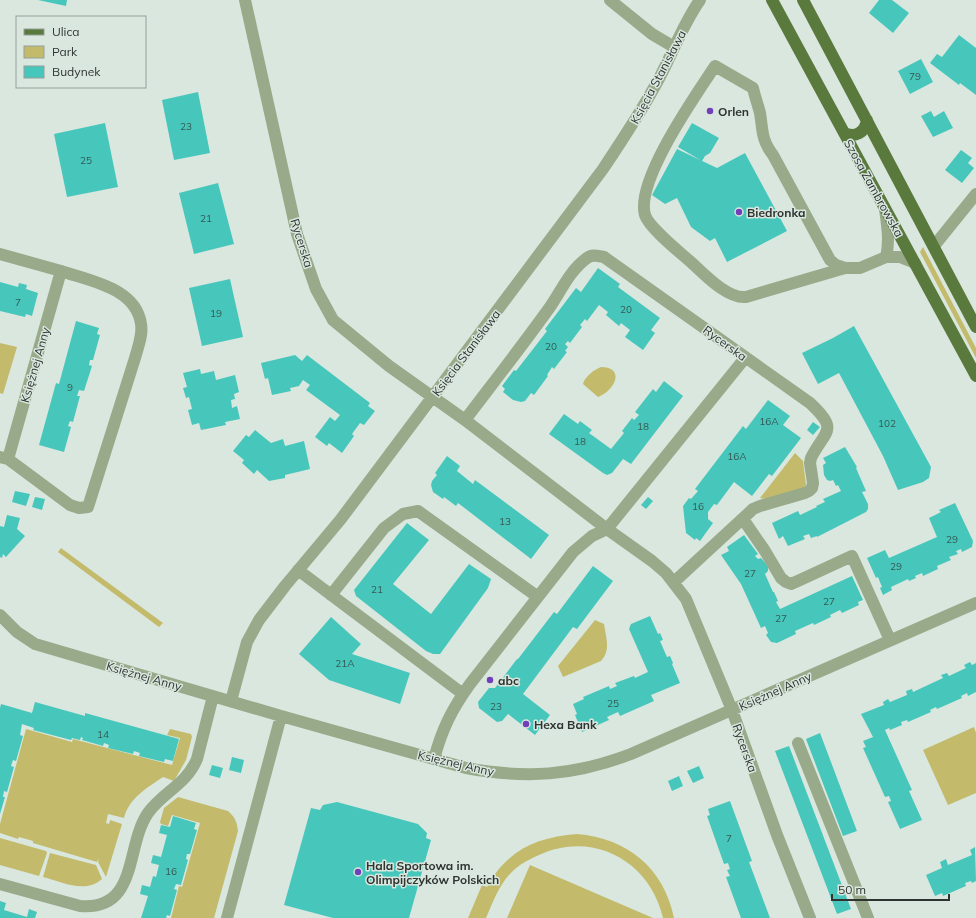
<svg xmlns="http://www.w3.org/2000/svg" width="976" height="918" font-family="Mulish,sans-serif">
<style>
.green{fill:#c3bb6b}
.building{fill:#47c7bc}
.lines{fill:none;stroke-linecap:round;stroke-linejoin:round}
.minor{stroke:#98aa8a;stroke-width:12}
.major{stroke:#5a793d;stroke-width:12}
.poi-dot{fill:#7140b8;stroke:#d9e7df;stroke-width:1.5}
.labels{text-anchor:middle;dominant-baseline:central;stroke-width:3;stroke-linejoin:round;paint-order:stroke}
.number-label{font-size:10px;fill:#355954}
.street-label{font-size:12px;fill:#2f3431;stroke:#d9e7df}
.poi-label{font-size:12px;font-weight:bold;fill:#2f3431;stroke:#d9e7df;text-anchor:start}
</style>
<rect width="100%" height="100%" fill="#d9e7df"/>
<path class="green" d="M923,247L976,348V358L920,252Z
M0,343L17,347L3,394L0,393Z
M601,367C625,367 616,390 598,397L583,384C585,376 594,370 601,367Z
M795,453L803,461L806,485L804,488L766,499L760,498Z
M61,548L163,623L159,627L58,552Z
M595,620L604,624C606,637 611,651 601,661L563,677L558,666Z
M974,727L976,733V793L948,805L923,750Z
M26,729L72,742L73,739L172,765L180,738L167,735L170,729L191,734L192,737L186,760L174,781L163,777C147,788 129,798 124,818L108,814L106,823L109,824L110,820L122,824L106,877L98,862L99,858L97,862L33,843V841L19,837L18,839L0,833V824Z
M178,797L228,811C235,817 237,822 238,831L214,918H171L179,886L182,887L200,823L172,815L168,826L161,824L160,822L164,808Z
M577,834C627,838 664,868 674,918H663C650,861 593,830 539,855C530,859 522,863 515,869C500,882 494,900 486,918H468L482,885L487,887C507,850 537,837 577,834Z
M0,838L46,851L47,853L39,876L0,865Z
M50,853L96,865L102,879C85,894 62,882 43,877Z
M530,865L653,918H507Z"/>
<path class="building" d="M38,0H67L66,6Z
M879,0H892L909,13L893,33L869,13Z
M959,35L976,48V95L960,83L959,85L930,63L937,54L942,57Z
M921,59L933,82L910,94L898,71Z
M198,92L210,153L174,160L162,100Z
M931,111L934,117L944,111L953,128L933,137L921,116Z
M105,123L118,187L67,197L54,134Z
M692,123L719,138L710,153L705,156L702,161L678,147Z
M677,149L717,168L745,153L787,231L727,262L715,238L710,241L691,227L677,198L665,204L652,195Z
M961,150L972,158L968,163L974,168L962,183L945,170Z
M218,183L234,244L194,254L179,193Z
M598,268L620,284L618,287L660,318L651,330L655,333L643,350L625,337L630,330L621,323L619,326L606,315L608,312L599,305L587,321L585,319L580,325L582,327L570,343L568,341L565,344L568,347L565,351L567,352L554,369L552,367L547,375L548,376L534,395L531,393L525,401L521,402L513,400L503,392L505,389L502,386L514,370L516,371L547,331L545,329L576,288L581,292Z
M230,279L243,337L202,346L189,288Z
M0,282L18,287L19,283L27,285L26,289L38,293L32,316L26,314L25,317L0,311Z
M76,321L99,328L97,334L100,335L93,360H90L89,365L92,366L84,391L79,390L77,396H80L73,422L70,421L68,426L71,427L64,452L39,445L56,383L59,384Z
M854,326L931,467L929,478L923,482L898,490L883,456L839,373L818,384L802,353L833,338Z
M295,355L302,361L307,355L370,403L368,406L375,411L364,425L360,423L352,434L354,436L342,453L329,443L327,446L315,437L330,417L335,421L340,415L306,390L310,385L303,380L299,386L290,388L291,391L272,395L268,378L265,379L261,363Z
M200,369L201,374L214,371L216,380L235,375L239,392L234,394L235,399L231,400L232,408L237,406L240,419L225,422L226,425L201,430L199,423L192,425L188,410L192,409L189,397L186,398L183,388L187,387L183,373Z
M664,381L683,396L631,464L623,459L612,473L607,475L603,473L549,434L564,414L578,424L580,421L592,430L589,433L611,449L624,433L622,431L632,418L634,420L639,415L635,412L653,389L656,392Z
M768,400L790,416L783,425L801,438L772,476L769,474L752,496L734,482L717,505L714,504L708,512V519L713,523L700,541L696,538L695,540L686,533L683,506L689,498L691,499L698,491L695,489L743,426L746,429Z
M813,422L820,427L813,435L807,430Z
M255,430L271,443L283,439L285,446L304,441L310,469L285,475V478L269,481L257,470L254,474L242,463L244,460L233,451L246,435L249,437Z
M845,447L857,467L856,468L866,491L862,492L868,504V509L866,512L817,537V536L811,538L809,534L803,536L805,539L788,546L783,536L779,539L772,523L798,511L800,515L817,507L816,506L825,502L823,499L841,491L838,485L836,486L833,480L830,481L827,480L824,475L823,465L826,463L823,458Z
M447,456L460,466L457,471L473,484L475,480L549,535L531,559L458,503L456,506L444,497L443,499L433,492L431,485L432,481L437,475L435,473Z
M15,491L30,494L26,506L12,502Z
M35,497L45,499L42,510L32,507Z
M648,497L653,501L646,509L641,505Z
M955,503L973,541L972,547L962,552L961,549L956,551L958,554L949,557L951,560L937,566L938,569L923,576L922,573L915,576L916,578L909,581L908,579L891,587L892,590L883,595L880,588L882,587L878,577L876,578L867,558L885,550L889,558L937,537L929,518L941,512L939,510Z
M7,515L20,518L17,529L25,536L6,557L3,554L2,558L0,557V526L4,527Z
M407,523L429,540L393,584L431,614L469,564L491,579L488,588L440,654H433L426,651L356,596L354,590Z
M744,535L758,554L755,556L758,559L761,558L768,566V571L765,574L773,592H774L778,601L776,602L780,609L852,576L863,600L858,602L859,605L842,613L840,610L830,615L831,617L814,625L813,623L795,631L796,634L777,643L771,642L766,635L768,633L765,626L761,628L741,584L721,555L729,551L727,547Z
M593,566L613,581L577,629L573,627L523,694L550,715L535,735L508,714L502,721L497,722L479,708L478,702L489,688H495L517,659H518L554,612L557,614Z
M650,616L658,634L660,633L663,640L660,641L667,657L670,656L673,663L672,664L680,683L651,695L654,701L620,716L618,712L607,717L609,720L582,732L575,715L577,714L573,704L584,699L583,697L609,686L610,689L617,686L615,683L634,676L635,678L648,672L629,629L631,624Z
M331,617L361,644L352,654L410,673L400,704L329,680L299,654Z
M970,662L972,665L976,663V692L968,696L967,693L961,696L962,698L937,709L936,707L930,710L931,712L908,722L907,720L901,722L902,725L890,730L889,728L885,730L912,790L909,791L922,820L900,829L888,802L891,801L889,796L885,797L863,748L866,747L863,741L873,737L861,714L884,705L883,702L888,699L890,702L907,695L906,691L912,689L913,692L943,678L941,675L947,673L949,676L966,668L964,665Z
M35,702L85,716V713L179,739L173,761L165,759L164,762L139,756L140,753L134,751L133,754L108,748L109,745L104,743L103,746L82,740L83,738L81,737L80,740L72,738L71,740L33,730L34,728L22,724L20,735L23,736L16,761L13,760L11,766L14,767L7,792L4,791L3,797H5L0,814V708L1,704L32,713Z
M820,733L857,831L843,836L806,739Z
M789,746L851,909L837,914L775,751Z
M232,757L244,760L241,773L229,770Z
M212,765L223,768L220,778L209,775Z
M699,766L704,778L693,783L687,771Z
M679,776L683,786L672,791L668,781Z
M730,801L752,861L749,862L770,918H741L726,877L730,876L727,870L730,869L728,863L724,864L707,816L710,815L708,809Z
M337,802L418,824L427,833L426,838L431,840L409,918H333L284,905L311,808L320,810L323,805Z
M173,816L196,823L194,829L197,830L190,854H187L186,859L188,860L181,885L176,884L174,889L177,890L170,916L167,915L166,918H141L148,896L140,894L142,885L150,887L153,876L156,877L159,865L151,863L153,855L161,857L167,835L159,833L161,825L170,827Z
M975,847L976,881L972,883L971,881L965,883L966,886L943,896L942,893L935,896L926,875L942,868L940,862L946,859L948,865L972,855L970,850Z
M0,901L6,903L4,910L27,917L29,909L37,912L35,918H0Z"/>
<g class="lines">
<path class="minor" d="M245,0L297,234L316,289L333,320L389,366L465,420
M610,0L652,34L674,47
M885,209C887,225 890,240 886,257
M934,246L976,194
M0,254L61,271L8,459L0,457
M845,268L836,265L830,260L773,155C761,139 763,131 760,113C758,105 755,97 753,88L715,66C696,95 635,181 645,215C649,228 682,254 693,264C706,276 728,299 746,297L845,268H860L886,257H900L915,263
M8,459L70,505L79,508L88,507L135,358C138,347 143,335 141,324C136,288 90,281 61,271
M743,519L765,551L781,578L786,582L791,584L800,580L852,556L890,640
M298,570L463,694
M674,582L753,509L760,506L805,493L809,491L812,488L813,483L810,463L811,458C825,430 840,431 810,403L604,257C598,256 592,254 587,258C570,270 561,291 550,307C522,346 493,383 465,420L607,529L652,561L666,573L686,599L732,710L777,835L810,918
M331,595L384,528L403,514L418,511L538,597
M0,615L17,632L35,644L281,716L466,768C526,779 573,776 631,754L976,603
M231,701L247,642L259,620L285,586L341,519L603,169C621,142 639,115 655,86C671,58 681,27 700,0
M798,743L868,918
M434,759C442,729 452,709 470,684L573,552L592,536L607,529L745,358
M0,884L80,906C139,911 125,846 148,813C163,792 186,785 197,759L213,696
M227,918L281,716"/>
<path class="major" d="M772,0L976,376
M803,0L976,327
M844,133C855,138 865,133 867,120"/>
</g>
<g class="poi-dot">
<circle cx="710" cy="111" r="4"/>
<circle cx="739" cy="212" r="4"/>
<circle cx="490" cy="680" r="4"/>
<circle cx="526" cy="724" r="4"/>
<circle cx="358" cy="872" r="4"/>
</g>
<g class="labels">
<g class="number-label">
<text x="915" y="76">79</text>
<text x="186" y="126">23</text>
<text x="86" y="160">25</text>
<text x="206" y="218">21</text>
<text x="18" y="302">7</text>
<text x="626" y="309">20</text>
<text x="216" y="313">19</text>
<text x="551" y="346">20</text>
<text x="70" y="387">9</text>
<text x="769" y="421">16A</text>
<text x="887" y="423">102</text>
<text x="643" y="426">18</text>
<text x="580" y="441">18</text>
<text x="737" y="456">16A</text>
<text x="698" y="506">16</text>
<text x="505" y="521">13</text>
<text x="952" y="539">29</text>
<text x="896" y="566">29</text>
<text x="750" y="573">27</text>
<text x="377" y="589">21</text>
<text x="829" y="601">27</text>
<text x="781" y="618">27</text>
<text x="345" y="663">21A</text>
<text x="613" y="703">25</text>
<text x="496" y="706">23</text>
<text x="103" y="734">14</text>
<text x="729" y="838">7</text>
<text x="171" y="871">16</text>
</g>
<g class="street-label">
<text transform="translate(658 77) rotate(-62)">Księcia Stanisława</text>
<text transform="translate(874 188) rotate(61)">Szosa Zambrowska</text>
<text transform="translate(302 243) rotate(73)">Rycerska</text>
<text transform="translate(725 343) rotate(36)">Rycerska</text>
<text transform="translate(466 353) rotate(-53)">Księcia Stanisława</text>
<text transform="translate(35 365) rotate(-74)">Księżnej Anny</text>
<text transform="translate(144 676) rotate(16)">Księżnej Anny</text>
<text transform="translate(775 691) rotate(-24)">Księżnej Anny</text>
<text transform="translate(745 748) rotate(70)">Rycerska</text>
<text transform="translate(456 763) rotate(13)">Księżnej Anny</text>
</g>
<g class="poi-label">
<text x="718" y="111">Orlen</text>
<text x="747" y="212">Biedronka</text>
<text x="498" y="680">abc</text>
<text x="534" y="724">Hexa Bank</text>
<text x="366" y="865">Hala Sportowa im.<tspan x="366" dy="14">Olimpijczyków Polskich</tspan></text>
</g>
</g>
<rect x="16" y="16" width="130" height="72" fill="#d9e7df" stroke="#959f99"/>
<rect x="24" y="29" width="20" height="6" fill="#5a793d" stroke="#959f99"/>
<text x="52" y="36" font-size="12" fill="#2f3431">Ulica</text>
<rect x="24" y="46" width="20" height="12" fill="#c3bb6b" stroke="#959f99"/>
<text x="52" y="56" font-size="12" fill="#2f3431">Park</text>
<rect x="24" y="66" width="20" height="12" fill="#47c7bc" stroke="#959f99"/>
<text x="52" y="76" font-size="12" fill="#2f3431">Budynek</text>
<path d="M832 894v6h117v-6" fill="none" stroke="#2f3431" stroke-width="2"/>
<text x="838" y="894" font-size="12" fill="#2f3431" stroke="#d9e7df" stroke-width="3" paint-order="stroke">50 m</text>
</svg>
